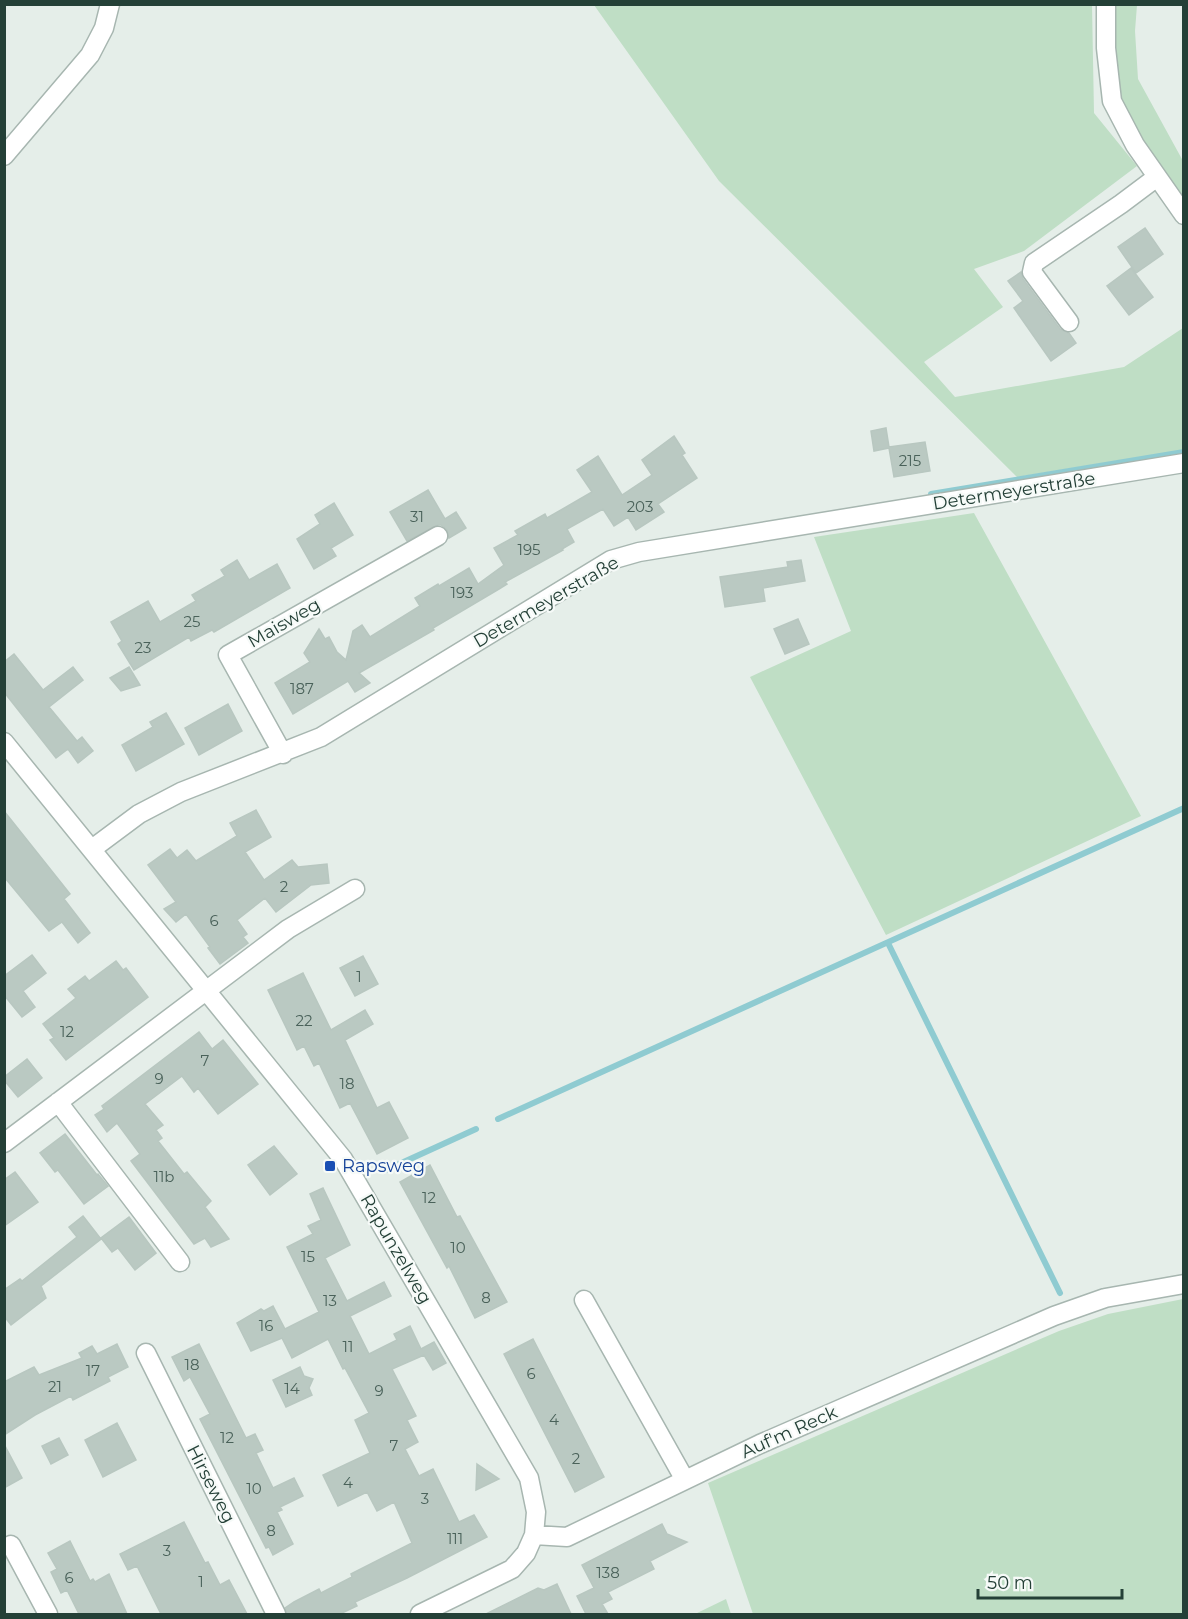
<svg xmlns="http://www.w3.org/2000/svg" width="1188" height="1619" font-family="Montserrat,sans-serif">
<style>
.green{fill:#bfdec5}
.lines{fill:none;stroke-linecap:round;stroke-linejoin:round}
.stream{stroke:#8fcbd1;stroke-width:6}
.building{fill:#bac9c2;stroke:#b8c7c0;stroke-width:1.5}
.minor-casing{stroke:#a7b6b0;stroke-width:21}
.minor{stroke:#fff;stroke-width:18}
.transit-dot{fill:#1a4fb4;stroke:#f6faf8;stroke-width:2}
.labels{text-anchor:middle;dominant-baseline:central;stroke-width:4.5;stroke-linejoin:round;paint-order:stroke}
.number-label{font-size:15px;fill:#4a625a}
.street-label{font-size:18px;fill:#244037;stroke:#f6faf8}
.transit-label{font-size:18px;fill:#164399;stroke:#f6faf8;text-anchor:start}
</style>
<rect width="100%" height="100%" fill="#e5eee9"/>
<path class="green" d="M594,5H1092L1094,113L1137,166L1024,251L974,269L1003,307L924,362L955,397L1124,367L1183,328V450L1017,477L719,181Z
M1112,5H1137L1135,31L1138,79L1183,161V206L1140,141L1118,100Z
M974,513L1141,816L886,935L750,677L851,631L814,537Z
M1183,1299V1614H753L708,1483L1059,1331L1108,1314Z
M726,1599L731,1614H695Z"/>
<g class="lines">
<path class="stream" d="M931,494L1184,452
M888,943L1060,1293
M498,1119L1184,808
M386,1170L476,1129"/>
</g>
<path class="building" d="M1145,228L1163,254L1136,273L1118,247Z
M1131,268L1153,297L1129,315L1107,286Z
M1021,272L1023,279L1060,329L1069,333L1076,343L1051,361L1014,308L1023,301L1008,281Z
M886,428L889,447L925,442L930,471L894,477L889,448L874,451L871,431Z
M674,436L685,453L682,455L697,478L658,504L664,512L636,530L628,517L614,526L603,509L567,529L574,542L562,549L563,550L505,582L507,584L499,589L433,628L434,630L359,673L370,683L355,692L348,681L293,714L275,683L310,662L304,653L319,629L325,639L329,637L337,652L346,660L353,631L362,625L370,637L420,606L415,598L438,584L439,586L469,568L478,584L504,565L494,548L518,535L515,531L545,514L547,518L592,492L577,470L598,456L622,495L652,475L642,460Z
M428,490L445,519L456,512L466,528L449,538L447,530L441,525H438L407,541L390,512Z
M334,503L353,535L331,548L336,556L314,569L297,539L320,524L315,515Z
M237,560L249,580L277,564L290,588L214,632L212,630L191,641L189,637L134,670L118,644L122,641L111,622L148,601L160,622L196,601L192,595L225,576L221,570Z
M801,560L805,581L763,588L765,601L725,607L720,577L788,567L787,562Z
M798,619L809,644L785,654L774,629Z
M14,654L43,690L73,667L83,680L49,707L77,741L82,737L93,751L78,763L68,749L56,758L4,692V662Z
M129,667L140,685L121,691L110,678Z
M228,704L242,731L199,755L185,728Z
M166,713L184,744L136,771L122,745L153,727L150,722Z
M256,810L271,837L245,852L264,880L292,860L298,867L327,864L329,883L311,885L276,912L265,898L237,920L247,934L243,937L248,943L220,964L208,948L210,947L186,914L176,922L164,909L176,902L148,865L170,849L177,858L187,850L196,861L237,836L230,823Z
M4,811L70,894L64,899L90,933L78,943L62,922L49,931L5,878Z
M32,955L46,973L23,991L35,1007L22,1017L4,995V976Z
M363,956L378,984L355,996L340,968Z
M116,961L123,970L126,968L148,997L66,1060L50,1040L54,1038L43,1024L76,998L68,989L85,976L89,981Z
M303,973L331,1030L365,1010L373,1024L345,1040L377,1108L389,1102L408,1138L377,1154L350,1103L340,1108L319,1063L314,1066L304,1046L297,1050L268,990Z
M199,1032L212,1049L223,1040L258,1084L218,1114L198,1088L194,1092L182,1076L145,1104L163,1125L156,1130L162,1138L158,1141L184,1174L187,1172L211,1201L205,1207L229,1239L211,1247L205,1238L194,1244L144,1178L131,1161L140,1154L117,1123L107,1132L95,1115L104,1109L102,1106Z
M27,1059L42,1078L18,1097L4,1080V1077Z
M65,1134L97,1175L98,1174L108,1186L84,1204L58,1170L55,1172L40,1153Z
M274,1146L297,1174L270,1195L248,1165Z
M430,1165L457,1217L460,1216L507,1302L475,1318L449,1266L447,1268L400,1182Z
M15,1172L38,1202L4,1226V1180Z
M323,1188L350,1245L325,1258L347,1301L384,1282L391,1296L350,1316L369,1354L397,1340L394,1334L410,1326L421,1349L434,1342L446,1363L433,1370L424,1355L392,1369L416,1416L407,1420L418,1442L405,1449L419,1476L433,1469L459,1522L474,1515L487,1537L407,1578L355,1602L357,1606L340,1614H287L285,1608L294,1602L319,1589L321,1593L352,1577L351,1574L412,1543L394,1502L377,1511L367,1492L338,1506L323,1475L370,1453L355,1420L369,1413L345,1368L343,1369L328,1339L292,1358L282,1338L251,1351L237,1323L261,1309L264,1311L273,1306L285,1329L319,1312L287,1247L313,1234L308,1226L321,1220L310,1194Z
M83,1216L101,1239L41,1286L46,1298L11,1325L4,1316V1290L20,1279L22,1281L77,1237L69,1227Z
M129,1217L156,1253L135,1270L118,1248L112,1252L101,1238Z
M533,1339L604,1477L575,1492L504,1354Z
M117,1344L128,1367L108,1377L110,1381L73,1400L71,1396L35,1415L4,1435V1382L34,1367L39,1375L82,1358L79,1353L92,1346L97,1354Z
M199,1344L246,1438L255,1434L263,1450L256,1453L273,1488L294,1478L303,1496L280,1507L282,1510L277,1512L293,1544L273,1555L269,1547L266,1548L200,1419L210,1414L190,1377L184,1381L172,1357Z
M300,1367L304,1376L313,1379L309,1388L312,1395L286,1407L273,1380Z
M117,1423L136,1460L103,1477L85,1440Z
M59,1438L68,1455L51,1464L42,1446Z
M4,1444L22,1478L4,1488Z
M477,1464L499,1479L476,1490Z
M184,1522L205,1563L208,1562L220,1585L229,1580L247,1614H161L137,1566L128,1570L120,1554Z
M662,1524L667,1534L687,1542L650,1561L654,1569L608,1592L612,1599L602,1604L608,1614H586L577,1596L594,1588L582,1565Z
M70,1541L90,1581L93,1579L95,1582L109,1574L127,1614H79L67,1590L61,1593L51,1572L57,1569L48,1553Z
M557,1584L571,1614H486L538,1588L544,1590Z"/>
<g class="lines">
<g class="minor-casing">
<path id="minor" d="M1106,4V48L1112,101L1135,145L1184,215
M4,156L90,55L104,28L110,4
M1069,322L1032,272L1034,263L1121,204L1157,177
M4,742L343,1159L529,1478L536,1512L534,1535L526,1553L512,1569L420,1614
M283,754L228,655L438,536
M92,849L139,814L181,792L321,737L611,560L639,552L1184,463
M58,1102L180,1262
M4,1143L288,929L355,889
M584,1300L685,1480
M146,1353L276,1614
M534,1535L567,1537L760,1444L1054,1316L1105,1298L1184,1284
M11,1545L48,1614"/>
</g>
<use href="#minor" class="minor"/>
</g>
<rect class="transit-dot" x="324" y="1160" width="12" height="12" rx="3"/>
<g class="labels">
<g class="number-label">
<text x="910" y="460">215</text>
<text x="640" y="506">203</text>
<text x="417" y="516">31</text>
<text x="529" y="549">195</text>
<text x="462" y="592">193</text>
<text x="192" y="621">25</text>
<text x="143" y="647">23</text>
<text x="302" y="688">187</text>
<text x="284" y="886">2</text>
<text x="214" y="920">6</text>
<text x="359" y="976">1</text>
<text x="304" y="1020">22</text>
<text x="67" y="1031">12</text>
<text x="205" y="1060">7</text>
<text x="159" y="1078">9</text>
<text x="347" y="1083">18</text>
<text x="164" y="1176">11b</text>
<text x="429" y="1197">12</text>
<text x="458" y="1247">10</text>
<text x="308" y="1256">15</text>
<text x="486" y="1297">8</text>
<text x="330" y="1300">13</text>
<text x="266" y="1325">16</text>
<text x="348" y="1346">11</text>
<text x="192" y="1364">18</text>
<text x="93" y="1370">17</text>
<text x="531" y="1373">6</text>
<text x="55" y="1386">21</text>
<text x="292" y="1388">14</text>
<text x="379" y="1390">9</text>
<text x="554" y="1419">4</text>
<text x="227" y="1437">12</text>
<text x="394" y="1445">7</text>
<text x="576" y="1458">2</text>
<text x="348" y="1482">4</text>
<text x="254" y="1488">10</text>
<text x="425" y="1498">3</text>
<text x="271" y="1530">8</text>
<text x="455" y="1538">111</text>
<text x="167" y="1550">3</text>
<text x="608" y="1572">138</text>
<text x="69" y="1577">6</text>
<text x="201" y="1581">1</text>
</g>
<g class="street-label">
<text transform="translate(1014 491) rotate(-9)">Determeyerstraße</text>
<text transform="translate(546 602) rotate(-30)">Determeyerstraße</text>
<text transform="translate(284 623) rotate(-30)">Maisweg</text>
<text transform="translate(396 1249) rotate(60)">Rapunzelweg</text>
<text transform="translate(789 1432) rotate(-24)">Auf'm Reck</text>
<text transform="translate(211 1484) rotate(63)">Hirseweg</text>
</g>
<g class="transit-label">
<text x="342" y="1166">Rapsweg</text>
</g>
</g>
<rect width="1188" height="1619" fill="none" stroke="#244037" stroke-width="12"/>
<path d="M978 1589v9h144v-9" fill="none" stroke="#244037" stroke-width="3"/>
<text x="987" y="1589" font-size="18" fill="#244037" stroke="#f6faf8" stroke-width="4.5" paint-order="stroke">50 m</text>
</svg>
